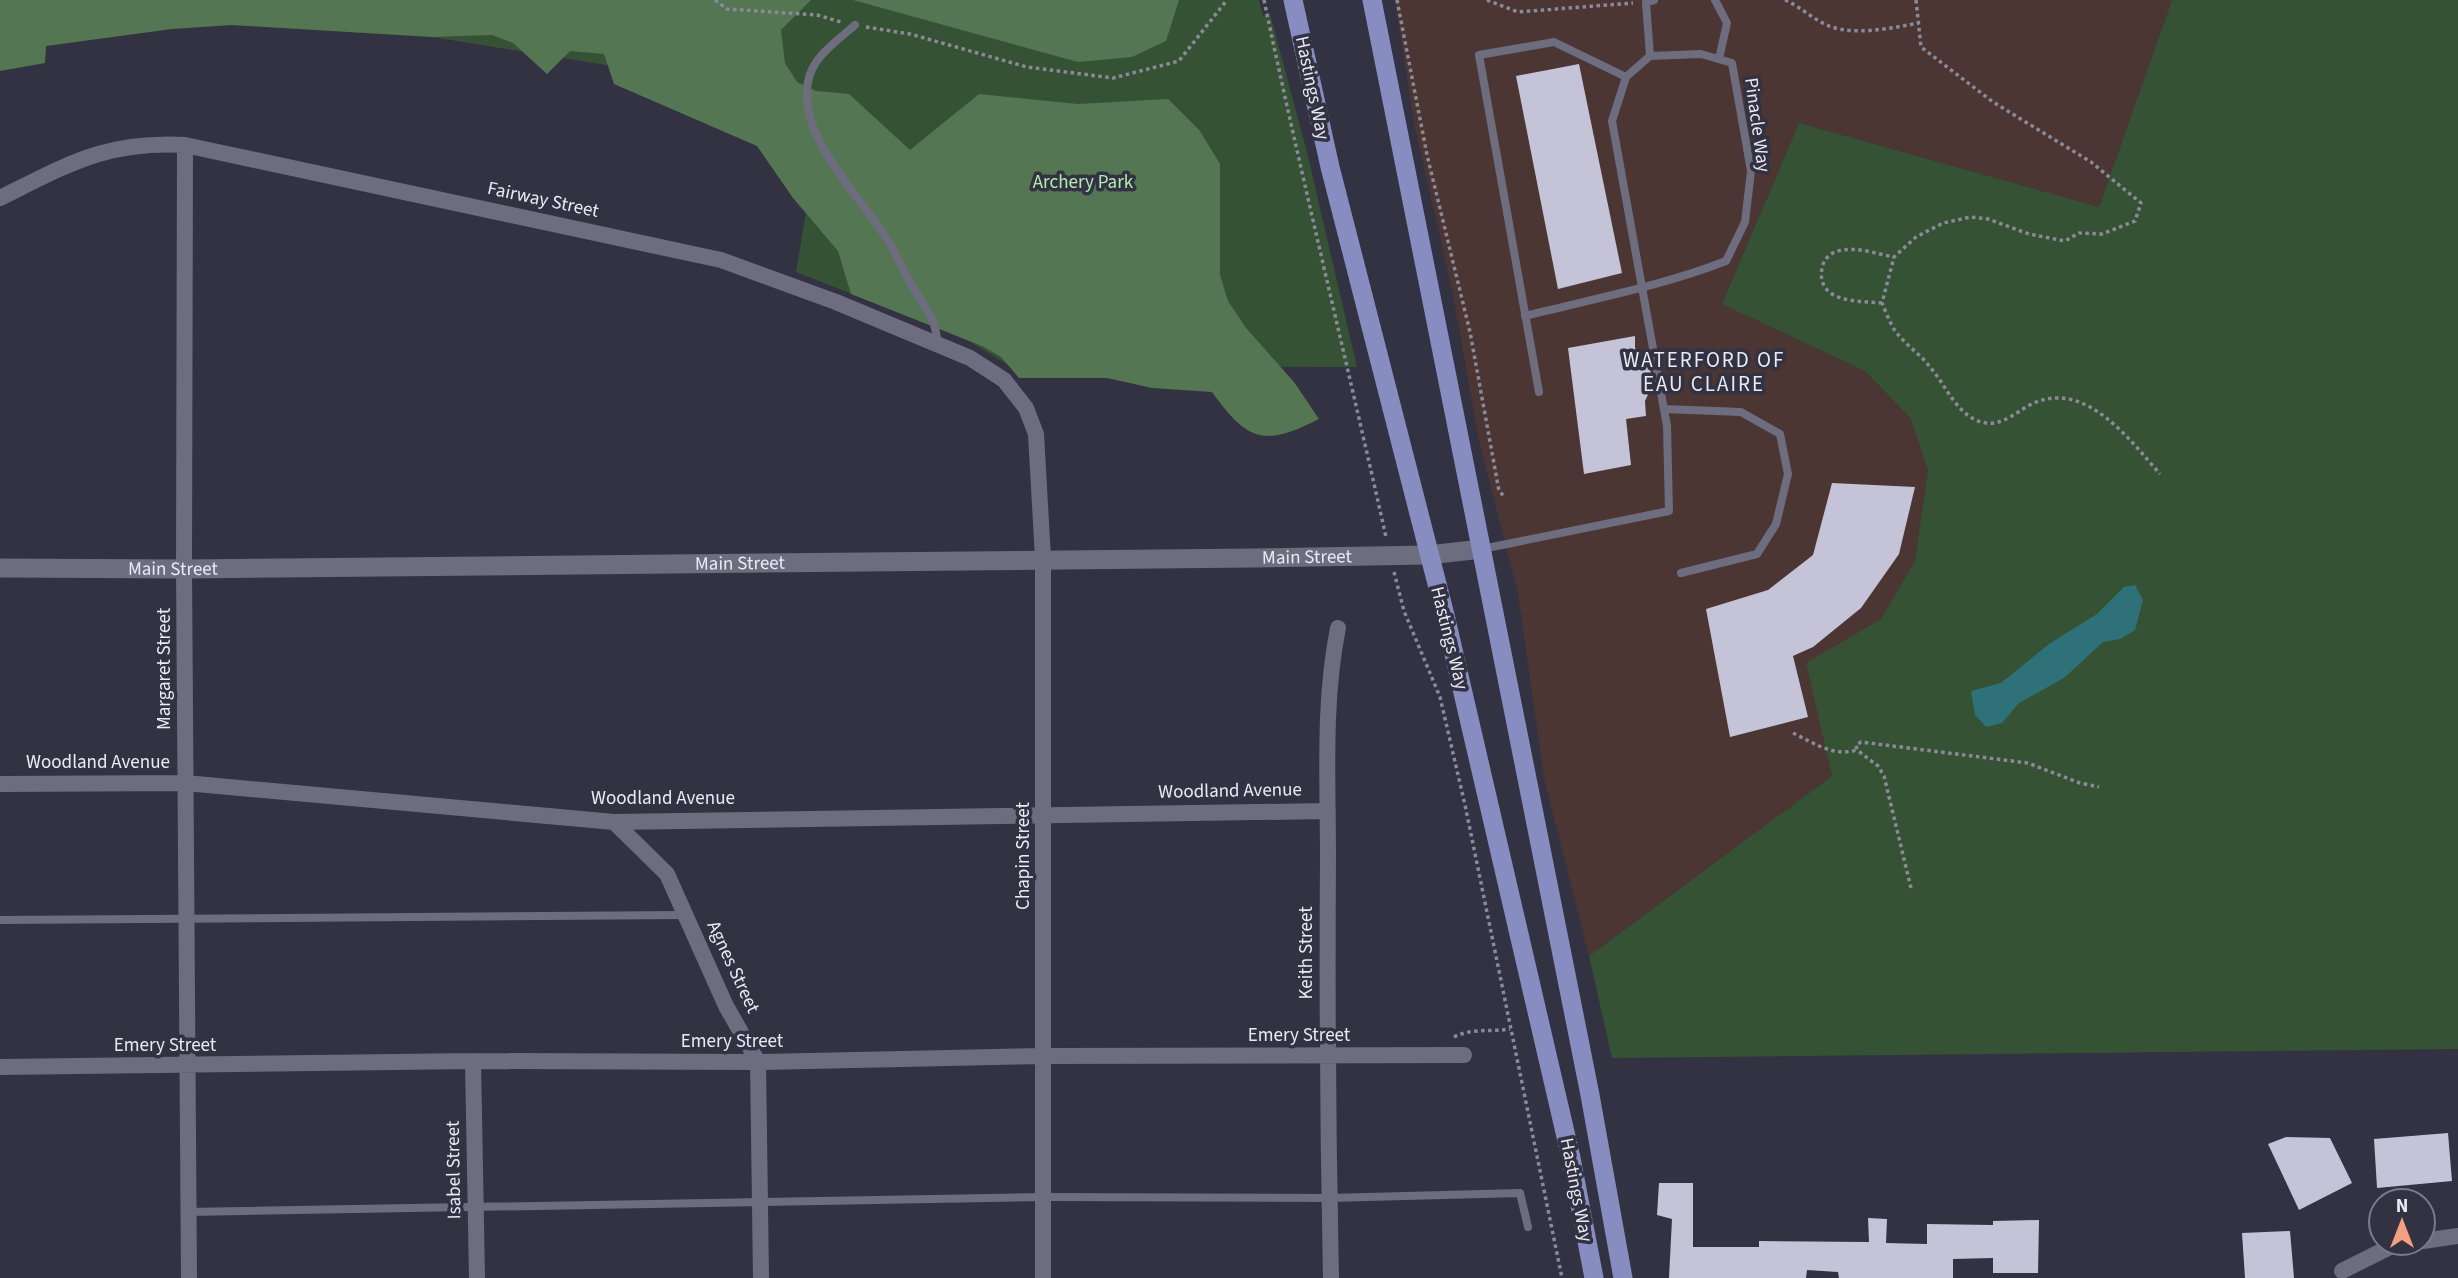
<svg xmlns="http://www.w3.org/2000/svg" width="2458" height="1278" font-family="'Source Sans 3',sans-serif">
<style>
.commercial{fill:#4b3634}
.green{fill:#365234}
.forest{fill:#547652}
.water{fill:#2e7178}
.building{fill:#c4c3d8}
.lines{fill:none;stroke-linecap:round;stroke-linejoin:round}
.path{stroke:#8b8a98;stroke-width:3.5;stroke-dasharray:3.5 3.5;stroke-linecap:butt}
.service{stroke:#6e6d7f;stroke-width:8}
.minor{stroke:#6e6d7f;stroke-width:16}
.tertiary{stroke:#6e6d7f;stroke-width:19}
.primary{stroke:#878dc0;stroke-width:19}
.labels{text-anchor:middle;dominant-baseline:central;stroke-width:7;stroke-linejoin:round;paint-order:stroke}
.street-label{font-size:19px;fill:#eae9f4;stroke:#333242}
.park-label{font-size:19px;fill:#b3eaaf;stroke:#333242}
.neighbourhood-label{font-size:21px;letter-spacing:2px;fill:#eae9f4;stroke:#333242}
</style>
<rect width="100%" height="100%" fill="#333242"/>
<path class="commercial" d="M1395,0H2172L2099,207L1799,123L1722,304L1865,371L1911,419L1928,470L1915,561L1881,619L1807,663L1832,776L1589,956L1544,778L1518,594L1479,441L1452,289L1414,123Z"/>
<path class="green" d="M0,0H1259L1263,16L1270,14L1307,152L1357,367L1010,366L964,338L796,272L819,135L792,95L432,37L232,25L172,29Z
M2172,0H2458V1049L1612,1058L1589,956L1832,776L1806,663L1881,619L1915,561L1928,470L1911,419L1865,371L1722,304L1799,123L2099,207Z"/>
<path class="forest" d="M0,0H811L781,30L785,63L797,82L816,91L849,94L910,150L979,94L1078,104L1168,99L1200,131L1220,164V275L1228,301L1246,328L1294,382L1319,419C1264,447 1248,442 1212,392L1152,388L1107,378H1019L1001,357L982,346L851,294L838,251L793,198L757,146L614,84L604,54L570,51L547,74L513,43L492,35L432,37L231,25L172,29L46,46L45,63L0,71Z
M853,0H1179L1166,41L1132,57L1078,62Z"/>
<path class="water" d="M2135,585L2143,600L2135,630L2120,639L2103,642L2064,678L2019,703L2002,723L1986,727L1975,715L1971,691L2001,683L2049,644L2097,614L2124,587Z"/>
<path class="building" d="M1579,64L1622,273L1558,289L1516,76Z
M1635,336V348L1648,359L1653,384L1645,401L1646,416L1626,419L1631,465L1584,474L1568,348Z
M1832,483L1915,487L1899,554L1861,608L1813,647L1793,656L1808,717L1730,737L1706,609L1768,590L1813,555Z
M2448,1133L2452,1181L2377,1188L2374,1139Z
M2286,1137L2330,1138L2352,1183L2299,1210L2268,1144Z
M1659,1183H1693V1247H1759V1241L1869,1242L1868,1218L1887,1219L1886,1243L1927,1244V1224L1993,1225V1221L2039,1220L2038,1273H1993V1258L1953,1259V1278H1839L1838,1272L1807,1270L1806,1278H1669L1672,1219L1657,1215Z
M2290,1231L2294,1278H2245L2242,1233Z"/>
<g class="lines">
<path class="path" d="M715,0L727,9L817,15L841,22
M1264,0C1302,180 1346,358 1386,537
M1397,0L1427,155L1470,332L1499,491L1504,496
M1487,0L1518,12L1633,3
M1785,0C1801,7 1814,20 1829,26C1855,36 1892,28 1919,23
M1916,0L1921,47L1993,102L2091,162L2141,203L2135,221L2102,234L2079,233L2065,241L2029,234L1988,219L1971,217L1943,223L1916,237L1894,257L1882,303C1886,312 1890,324 1896,332C1906,345 1920,354 1930,367C1946,385 1958,419 1986,423C2003,426 2020,409 2034,403C2086,380 2130,440 2160,474
M866,27L910,34L1027,67L1113,78L1179,61L1227,0
M1882,303C1858,301 1816,303 1822,268C1823,261 1829,254 1835,252C1853,245 1877,254 1894,257
M1394,572L1404,611L1440,697L1465,805L1562,1278
M1793,733C1814,743 1833,757 1857,750
M1911,888L1884,776L1878,766L1857,750L1856,745L1861,742L2028,763L2080,783L2099,787
M1454,1037C1471,1028 1491,1032 1510,1029"/>
<path class="service" d="M1715,0L1727,23L1719,59
M855,25C837,41 812,57 808,82C798,137 858,194 885,236C896,252 903,271 913,288C927,310 935,317 938,345
M1650,56L1646,2L1654,0
M1539,392L1479,55L1554,42L1626,77
M1664,409L1741,412L1780,434L1788,474L1776,524L1757,554L1681,573
M1482,549L1669,511L1667,426L1612,121L1626,77L1650,56L1701,54L1732,63L1751,171L1745,222L1726,261C1662,286 1592,299 1525,316
M0,920L685,915
M188,1212L1043,1197L1329,1198L1520,1193L1528,1227"/>
<path class="minor" d="M185,145L184,569L189,1278
M0,198C69,164 105,141 185,145L721,260L836,302L970,358L1004,380L1026,408L1036,434L1043,558V1278
M0,784L185,783L614,822L1328,811
M614,822L667,874L726,1006L758,1062L761,1278
M473,1061L477,1278
M0,1067L473,1061L758,1062L1043,1056L1464,1055
M2423,1241L2458,1236
M2342,1271L2396,1244L2406,1243
M1331,1278C1328,1138 1327,997 1328,857C1328,782 1323,702 1338,628"/>
<path class="tertiary" id="s1" d="M0,568L184,569L1252,558L1428,555L1482,549"/>
<path class="primary" d="M1293,0L1330,167L1444,611L1571,1158L1594,1278
M1372,0L1590,1095L1623,1278"/>
</g>
<g class="labels">
<g class="street-label">
<text transform="translate(1312 88) rotate(78)">Hastings Way</text>
<text transform="translate(1757 125) rotate(82)">Pinacle Way</text>
<text transform="translate(543 200) rotate(12)">Fairway Street</text>
<text stroke="none"><textPath href="#s1" startOffset="1307">Main Street</textPath></text>
<text stroke="none"><textPath href="#s1" startOffset="740">Main Street</textPath></text>
<text stroke="none"><textPath href="#s1" startOffset="173">Main Street</textPath></text>
<text transform="translate(1449 638) rotate(76)">Hastings Way</text>
<text transform="translate(164 669) rotate(-90)">Margaret Street</text>
<text x="98" y="762">Woodland Avenue</text>
<text transform="translate(1230 791) rotate(-1)">Woodland Avenue</text>
<text x="663" y="798">Woodland Avenue</text>
<text transform="translate(1023 856) rotate(-90)">Chapin Street</text>
<text transform="translate(1306 953) rotate(-90)">Keith Street</text>
<text transform="translate(733 967) rotate(65)">Agnes Street</text>
<text x="1299" y="1035">Emery Street</text>
<text x="732" y="1041">Emery Street</text>
<text x="165" y="1045">Emery Street</text>
<text transform="translate(454 1170) rotate(-91)">Isabel Street</text>
<text transform="translate(1576 1190) rotate(79)">Hastings Way</text>
</g>
<g class="park-label">
<text x="1083" y="182">Archery Park</text>
</g>
<g class="neighbourhood-label">
<text x="1704" y="360">WATERFORD OF<tspan x="1704" dy="24">EAU CLAIRE</tspan></text>
</g>
</g>
<g transform="translate(2402 1222)"><circle r="33" fill="#333242" stroke="#7c7b89" stroke-width="2"/>
<path d="M0-5L12 26L0 18L-12 26Z" fill="#f2a081"/>
<text y="-10" font-size="19" font-weight="bold" text-anchor="middle" fill="#eae9f4">N</text>
</g>
</svg>
